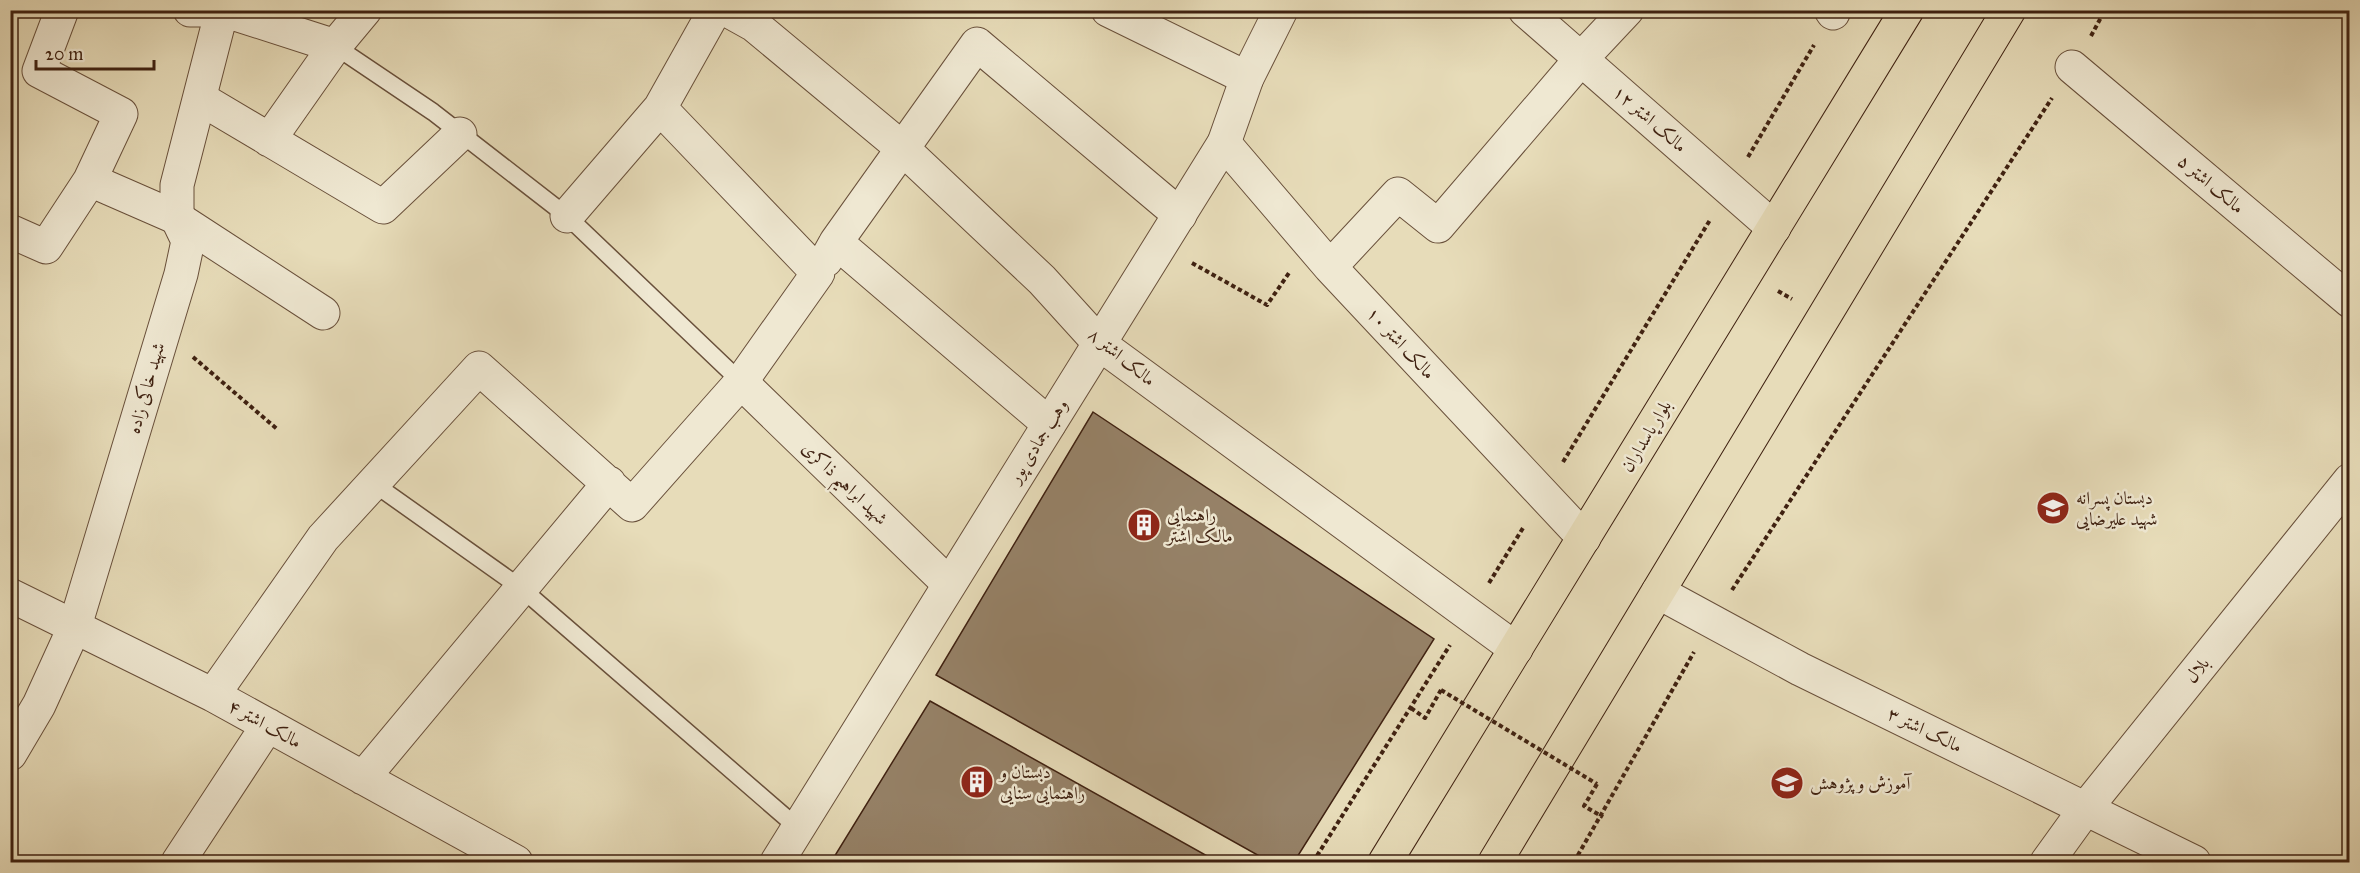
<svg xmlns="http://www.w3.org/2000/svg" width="2360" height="873" font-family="'IM FELL Great Primer',Amiri,serif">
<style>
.building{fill:#968268;stroke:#3f2111;stroke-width:1.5}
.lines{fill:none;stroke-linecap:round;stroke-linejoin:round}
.service-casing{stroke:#69503b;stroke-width:19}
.minor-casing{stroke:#69503b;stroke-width:35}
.tertiary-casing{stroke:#69503b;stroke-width:35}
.primary-casing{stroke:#3f2111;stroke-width:35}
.path{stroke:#3f2111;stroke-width:4;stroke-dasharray:4.5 3;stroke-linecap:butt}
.service{stroke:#efe8d2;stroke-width:16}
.minor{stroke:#efe8d2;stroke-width:33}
.tertiary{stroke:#efe8d2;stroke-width:33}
.primary{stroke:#e7dcb9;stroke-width:33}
.path-bridge{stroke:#3f2111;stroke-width:4;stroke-dasharray:4.5 3;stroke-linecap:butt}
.labels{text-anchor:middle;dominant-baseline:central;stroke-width:5;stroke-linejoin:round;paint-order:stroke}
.street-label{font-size:18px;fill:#3f2111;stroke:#efe8d2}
.poi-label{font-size:18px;fill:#3f2111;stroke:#efe8d2;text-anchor:start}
</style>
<rect width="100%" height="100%" fill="#e7dcb9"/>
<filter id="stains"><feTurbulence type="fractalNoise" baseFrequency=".00333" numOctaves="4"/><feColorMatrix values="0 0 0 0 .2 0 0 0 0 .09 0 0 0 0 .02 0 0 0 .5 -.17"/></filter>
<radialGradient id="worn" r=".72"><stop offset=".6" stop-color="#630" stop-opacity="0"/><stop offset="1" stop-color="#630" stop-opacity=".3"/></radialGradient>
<path class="building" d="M1093,412L1434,639L1294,862H1270L936,675Z
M930,701L1218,862H831Z"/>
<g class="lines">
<g class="service-casing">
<path id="service" d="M335,46L433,112L567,216L741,382
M373,483L521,588L798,828"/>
</g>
<g class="minor-casing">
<path id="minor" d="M190,10H217
M727,10L754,25L902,148L1042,280L1101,345L1516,649
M1108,10L1247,78
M1525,10L1774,228
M1831,10L1833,13
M2072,67L2350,301
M201,99L383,207L460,134
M269,140L335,46
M1224,143L1330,267L1584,538
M90,180L177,218L323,313
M567,216L660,108
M10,231L46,247L90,180L121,114L39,71L62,10
M836,242L977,44L1180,215
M826,260L836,242L1049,424
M1330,267L1398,194L1438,226L1581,59L1627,10
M741,382L949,584
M1658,592L1800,669L2194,862
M10,595L213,695L516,862
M213,695L323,538L479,368L632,505L741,382L818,273L660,108L715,10
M363,778L609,483
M178,862L268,725"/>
</g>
<g class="tertiary-casing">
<path id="tertiary" d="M223,10L335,46L365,10
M10,754L39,705L75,626L181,274L188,241L177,218V185L222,10
M777,862L1224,143L1247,78L1281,10
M2047,862L2086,808L2350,480"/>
</g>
<g class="primary-casing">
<path id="primary" d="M1385,862L1907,10
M1495,862L2009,10"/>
</g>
<path class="path" d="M2091,36L2105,10
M1748,157L1814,45
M1192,263L1267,305L1289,273
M1778,291L1792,299
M193,357L277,429
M1563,462L1710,220
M1489,583L1523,528
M1732,590L2052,98
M1411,708L1425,718L1441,690
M1597,784L1584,806L1603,817
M1313,862L1450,645
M1574,862L1694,652"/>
<use href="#service" class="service"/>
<use href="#minor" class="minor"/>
<use href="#tertiary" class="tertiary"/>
<use href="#primary" class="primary"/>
<path class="path-bridge" d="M1441,690L1597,784"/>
</g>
<defs>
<g id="school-disc" transform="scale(1.725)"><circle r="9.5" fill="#8f2418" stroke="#efe8d2"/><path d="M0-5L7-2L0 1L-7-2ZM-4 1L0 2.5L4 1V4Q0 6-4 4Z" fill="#fff"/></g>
<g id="building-disc" transform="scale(1.725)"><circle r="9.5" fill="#8f2418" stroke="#efe8d2"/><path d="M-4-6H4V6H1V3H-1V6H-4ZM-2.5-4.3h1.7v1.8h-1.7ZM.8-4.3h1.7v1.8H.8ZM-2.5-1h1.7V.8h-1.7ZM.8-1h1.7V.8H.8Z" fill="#fff"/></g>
<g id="university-disc" transform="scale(1.725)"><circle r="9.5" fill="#8f2418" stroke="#efe8d2"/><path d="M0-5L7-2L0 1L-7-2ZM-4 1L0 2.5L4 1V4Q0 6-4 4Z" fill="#fff"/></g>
</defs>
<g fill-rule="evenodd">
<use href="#school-disc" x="2053" y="508"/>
<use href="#building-disc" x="1144" y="525"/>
<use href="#building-disc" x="977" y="782"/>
<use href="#university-disc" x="1787" y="783"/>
</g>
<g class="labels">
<g class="street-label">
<text transform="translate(1650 119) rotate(41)">مالک اشتر ۱۲</text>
<text transform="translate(2211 184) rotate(40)">مالک اشتر ۵</text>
<text transform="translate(1401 343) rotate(47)">مالک اشتر ۱۰</text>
<text transform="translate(1122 357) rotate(39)">مالک اشتر ۸</text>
<text transform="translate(146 388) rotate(-74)">شهید خاکی زاده</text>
<text transform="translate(1646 436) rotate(-59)">بلوار پاسداران</text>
<text transform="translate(1038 441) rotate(-58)">وهب جمادی پور</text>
<text transform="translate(845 483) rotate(44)">شهید ابراهیم ذاکری</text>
<text transform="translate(2197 670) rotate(-51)">بلال</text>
<text transform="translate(265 724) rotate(29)">مالک اشتر ۴</text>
<text transform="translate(1925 730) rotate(26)">مالک اشتر ۳</text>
</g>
<g class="poi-label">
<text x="2076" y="498">دبستان پسرانه<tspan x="2076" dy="21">شهید علیرضایی</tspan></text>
<text x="1167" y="515">راهنمایی<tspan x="1167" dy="21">مالک اشتر</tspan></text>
<text x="1000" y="772">دبستان و<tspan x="1000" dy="21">راهنمایی سنایی</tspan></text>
<text x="1810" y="783">آموزش و پژوهش</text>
</g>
</g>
<rect width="2360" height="873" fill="none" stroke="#e7dcb9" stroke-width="36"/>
<rect x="12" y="12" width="2336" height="849" fill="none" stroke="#3f2111" stroke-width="3"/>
<rect x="18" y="18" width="2324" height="837" fill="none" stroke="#3f2111" stroke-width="1.5"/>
<path d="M36 60v9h118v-9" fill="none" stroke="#3f2111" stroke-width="3"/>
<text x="45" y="60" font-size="18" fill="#3f2111" stroke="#efe8d2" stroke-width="4.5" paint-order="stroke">20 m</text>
<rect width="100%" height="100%" filter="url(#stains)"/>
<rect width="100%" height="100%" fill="url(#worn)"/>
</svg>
